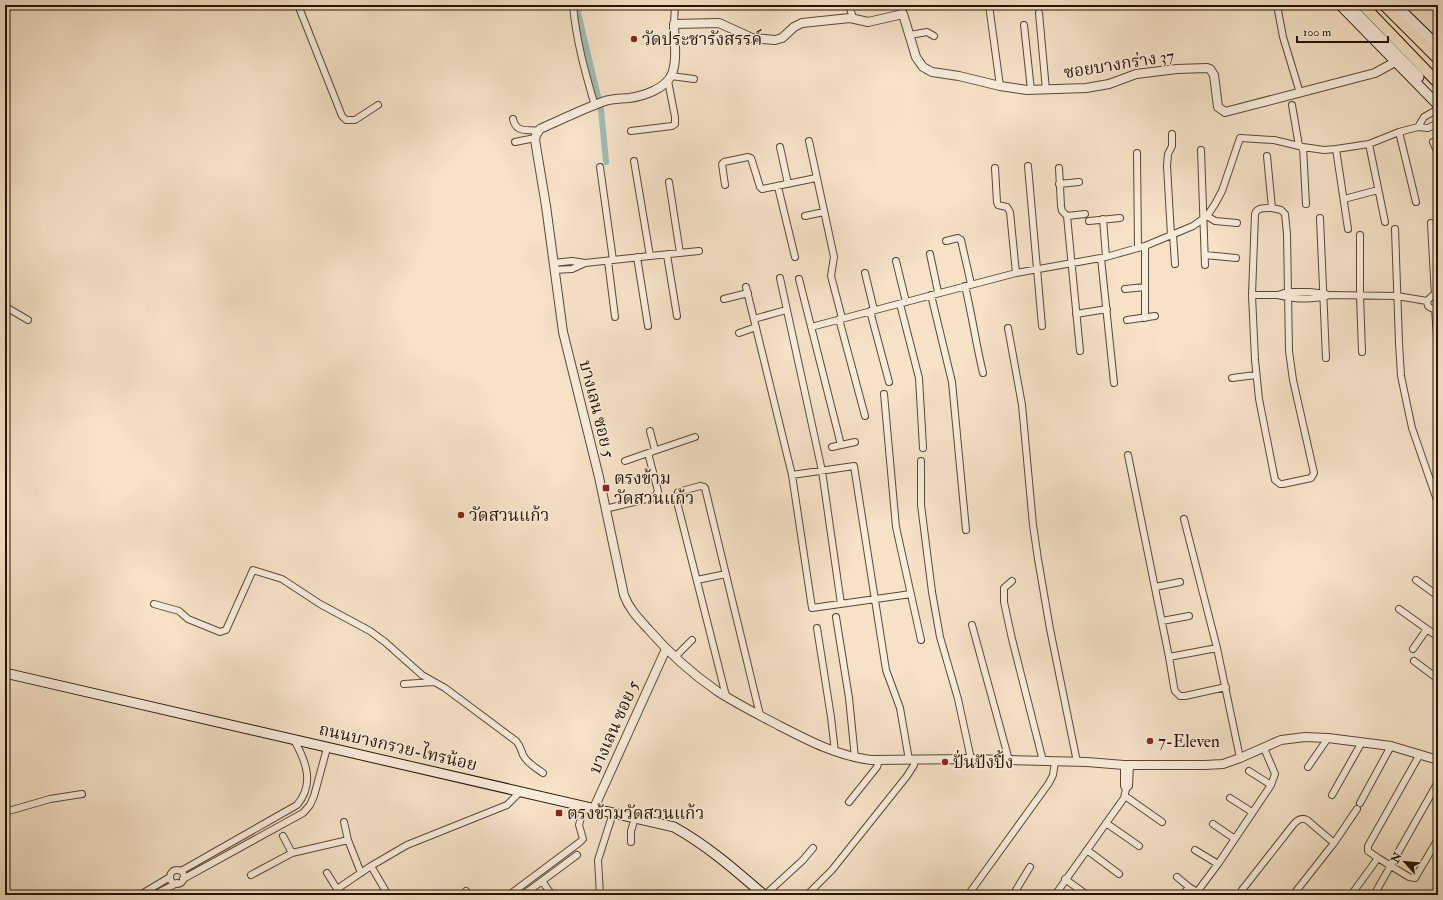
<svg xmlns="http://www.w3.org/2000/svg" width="1443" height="900" font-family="'IM FELL Double Pica','Noto Serif Thai',serif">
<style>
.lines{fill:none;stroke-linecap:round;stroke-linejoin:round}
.canal{stroke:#9cbeb6;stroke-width:6}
.minor-casing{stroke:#5a4832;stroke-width:8}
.tertiary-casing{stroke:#5a4832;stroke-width:10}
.secondary-casing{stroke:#261401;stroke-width:11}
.primary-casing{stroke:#261401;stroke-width:12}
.minor{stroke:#f8ecdb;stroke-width:6}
.tertiary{stroke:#f8ecdb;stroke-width:8}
.secondary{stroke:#f8ecdb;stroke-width:9}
.primary{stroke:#f5e2c7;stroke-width:10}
.poi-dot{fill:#8f2418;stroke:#f8ecdb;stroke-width:1.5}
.labels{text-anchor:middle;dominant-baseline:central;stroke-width:3;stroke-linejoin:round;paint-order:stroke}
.poi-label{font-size:17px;fill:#261401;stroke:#f8ecdb;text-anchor:start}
.street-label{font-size:17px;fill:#261401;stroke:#f8ecdb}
</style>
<rect width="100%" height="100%" fill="#f5e2c7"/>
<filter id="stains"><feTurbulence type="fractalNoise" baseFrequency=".005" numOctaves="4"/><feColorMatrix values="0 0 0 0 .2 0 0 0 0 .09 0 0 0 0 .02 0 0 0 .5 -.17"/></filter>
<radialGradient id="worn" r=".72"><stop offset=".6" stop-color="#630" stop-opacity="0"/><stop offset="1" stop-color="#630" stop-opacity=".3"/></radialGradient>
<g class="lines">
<path class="canal" d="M579,5L578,13L601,109L606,162"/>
<g class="minor-casing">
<path id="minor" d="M298,5L342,116L346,120H355L378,105
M573,5C576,40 585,72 595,106
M849,5L853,18
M901,5L903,14
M989,5L1000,86
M1277,5L1283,37L1300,93
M1039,13L1046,90
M674,24L675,5
M1024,25L1031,90
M910,35L927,32L934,36
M671,76L694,79
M1292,105L1299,146
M513,119C516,133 526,129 538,131
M1418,127L1424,117L1438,109
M631,131L672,126L675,124V117L668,81
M1399,132L1416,202
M809,141L834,257L831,276L842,318
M515,142L535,138
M1433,142L1438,153
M1369,144L1385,222
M780,147L788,184
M1303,147L1306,204
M1336,149L1348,229
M1201,150L1205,265
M1137,153L1138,248
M1267,156L1272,208
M1028,166L1042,326
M600,167L613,260
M995,168L997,202L998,205L1007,207L1010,212L1016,273
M1059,168L1061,206L1062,211L1067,216L1080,351
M669,182L680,253
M1059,184L1079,182
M725,185L722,164L724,162L748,157L751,158L752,161L760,187L762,189L816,178
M778,187L795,257
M1344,199L1378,190
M1272,208L1281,210L1285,214L1287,234L1289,351L1293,380L1314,473L1311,478L1283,484H1280L1275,480L1259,399L1255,360L1252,295L1255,214C1257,207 1265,208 1272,208Z
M805,216L824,212
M1067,216L1085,214
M1207,216L1215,221L1237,223
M1320,218L1326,358
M1103,219L1106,257
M1089,221L1120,218
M1431,223L1435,296
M1395,229L1399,343L1401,376L1412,428L1438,503
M1173,234L1175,264
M1171,235L1167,166L1168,154L1172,146V134
M1360,235V295L1362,352
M946,241L958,238L961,240L971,284
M1145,246V318
M930,254L938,292
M667,255L677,316
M1205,255L1236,258
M650,256L699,251
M637,257L648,326
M1101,258L1114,383
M608,261L615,317
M896,261L906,302
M553,263L572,261L585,263
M554,270L572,269L585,263L650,256L634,161
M865,273L874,310
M780,278L822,471L841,604
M799,279L841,445
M965,286C972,315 976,344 983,373
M746,287L792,475L812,608L911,594
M1125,289L1145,287
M931,295L952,382L966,530
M1252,295H1278L1287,292H1310L1326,294
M1278,295C1294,299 1314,300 1330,295L1397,296L1427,301
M724,299L748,293
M900,304L919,378L923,448
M1438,307C1435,310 1431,309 1428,306L1427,301L1432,296L1438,298
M5,308L6,307L28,320
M1435,309L1438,349
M870,311L889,382
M1076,314L1107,309
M754,319L786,310
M839,319L865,416
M1127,320L1155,316
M811,327L1016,273L1106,257L1145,246L1193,226L1207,216L1215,204L1222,191L1240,138L1274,140L1303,147L1324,150L1336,149L1369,144L1399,132L1418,127L1428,128L1438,123
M1008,328L1022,405L1033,525L1038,559L1050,629L1077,762
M739,333L756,327
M1232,378L1256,375
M884,394L896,527L921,640
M650,431L655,450
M832,447L855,442
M1128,455L1169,657L1174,687L1175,691L1180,696H1185L1226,687
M625,461L648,453
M921,461V505L932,592L940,637L958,699L971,759
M792,475L854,466L886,670L900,708L909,760
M605,509L655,497L658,491L648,453L695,437
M1184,519L1217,648L1240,758
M697,580L726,574
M1416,580L1438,596
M1012,581L1004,588V602L1012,639L1043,761
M1155,587L1180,582
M154,604L179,611L188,619L220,632L226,630L253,570L282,579L320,604L370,631L385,642L422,675L445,688L516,741C520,745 521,750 523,755C527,763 536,768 543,773
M1399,609L1438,637
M836,617L849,698L855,758
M1162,621L1189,616
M972,625L1009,760
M817,628L831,717L835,752
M1413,649L1427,629
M675,657L692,640
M1169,657L1217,648
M1414,661L1438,679
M404,684L434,682
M726,696L676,498L678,492L700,486L704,487L705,488L760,715
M1124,765V786L1126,789
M1308,767L1328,738
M1249,771L1271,785
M1332,795L1362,742
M1125,796L1162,822
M1230,798L1252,812
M849,802L877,767L879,760
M1360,803L1391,746
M5,812L50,799L82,794
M344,822L348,840L361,873
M1106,823L1139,846
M1213,824L1235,839
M283,836L292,853
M631,842V831L635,818
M1087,850L1119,874
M1195,850L1218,864
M1378,858L1409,877L1415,878L1438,839
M371,866L388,895
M170 877a7 7 0 1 1 14 0a7 7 0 1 1-14 0Z
M181,871L297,805C315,784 306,761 294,740
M327,873L337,889L371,866L407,845L507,805L520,792
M251,875L292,853L348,840
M1177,877L1189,887
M183,879L303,813L310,805L314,796L327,748
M1065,879L1087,895
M542,881L552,895
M466,891L469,895
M140,895L170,877
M154,895L177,883
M509,895L580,842L583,839L579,825L584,806
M523,895L577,855
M600,895L598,860L613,813
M765,895L803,860L813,848
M807,895L832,870L907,776L914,765L915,759
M968,895L1049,783L1053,775L1055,762
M1013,895L1030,867
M1055,895L1124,798L1126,789L1129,786L1130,765
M1183,895L1189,887L1197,892L1218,864L1271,785L1275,774L1264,748
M1241,895L1242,890L1293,825C1297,820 1301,817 1307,820L1334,843
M1293,895L1334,843L1357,809
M1351,895L1378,858L1368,851V846L1420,754
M1374,895L1438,782
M1435,895L1438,892"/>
</g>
<g class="tertiary-casing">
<path id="tertiary" d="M1395,62L1375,73L1225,112L1218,107L1214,75L1210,69L1207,68L1177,69L1136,74L1109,84L1086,88L1027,90L1000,86L959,76L932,72L923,67L916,57L903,14L868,22L850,18L802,23L794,27L782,38L775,40L752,38L719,23L674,24C674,38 678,63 671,76C664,89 644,96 629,98C619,99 613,98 602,102C581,110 560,120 540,129L536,135L535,140L546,206L563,332L599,477L624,595C629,609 639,619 649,630C669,653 691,673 717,691C737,704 759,715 780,726C809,741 838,756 871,760L971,759L1087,762L1124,765H1205L1223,764L1240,758L1281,740L1305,737L1328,738L1391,746L1438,760
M594,808L666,649"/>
</g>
<g class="secondary-casing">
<path id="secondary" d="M1340,5L1438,105
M1349,5L1419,77
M1396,5L1438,46
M5,673L674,827C708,846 735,870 764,895"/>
</g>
<g class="primary-casing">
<path id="primary" d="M1363,5L1438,83
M1384,5L1438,59"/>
</g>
<use href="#minor" class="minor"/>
<use href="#tertiary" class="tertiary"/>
<use href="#secondary" class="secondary"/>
<use href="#primary" class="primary"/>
</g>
<g class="poi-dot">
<circle cx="634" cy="39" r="4"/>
<rect x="602" y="484" width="8" height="8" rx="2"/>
<circle cx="461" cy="515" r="4"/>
<circle cx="1150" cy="741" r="4"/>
<circle cx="945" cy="762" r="4"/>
<rect x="555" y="809" width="8" height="8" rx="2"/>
</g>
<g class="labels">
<g class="poi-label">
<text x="642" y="39">วัดประชารังสรรค์</text>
<text x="614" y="478">ตรงข้าม<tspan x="614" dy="20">วัดสวนแก้ว</tspan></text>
<text x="469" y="515">วัดสวนแก้ว</text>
<text x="1158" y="741">7-Eleven</text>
<text x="953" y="762">ปั่นปังปิ้ง</text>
<text x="567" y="813">ตรงข้ามวัดสวนแก้ว</text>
</g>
<g class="street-label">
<text transform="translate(1119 64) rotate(-9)">ซอยบางกร่าง 37</text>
<text transform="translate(597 409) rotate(76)">บางเลน ซอย 5</text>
<text transform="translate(614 727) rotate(-66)">บางเลน ซอย 5</text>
<text transform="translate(398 747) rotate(13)">ถนนบางกรวย-ไทรน้อย</text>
</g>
</g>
<rect width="1443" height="900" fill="none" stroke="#f5e2c7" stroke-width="20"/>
<rect x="6" y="6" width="1431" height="888" fill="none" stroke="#261401" stroke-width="2"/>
<rect x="10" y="10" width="1423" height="880" fill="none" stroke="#261401"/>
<g transform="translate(1405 862) rotate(297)" stroke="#f8ecdb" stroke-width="3" paint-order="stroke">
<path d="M0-3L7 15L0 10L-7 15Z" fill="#261401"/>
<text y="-6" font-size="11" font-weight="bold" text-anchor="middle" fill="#261401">N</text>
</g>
<path d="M1297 36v6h91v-6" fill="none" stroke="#261401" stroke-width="2"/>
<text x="1303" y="36" font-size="12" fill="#261401" stroke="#f8ecdb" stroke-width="3" paint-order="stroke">100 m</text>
<rect width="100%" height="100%" filter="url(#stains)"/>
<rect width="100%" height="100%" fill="url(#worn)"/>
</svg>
